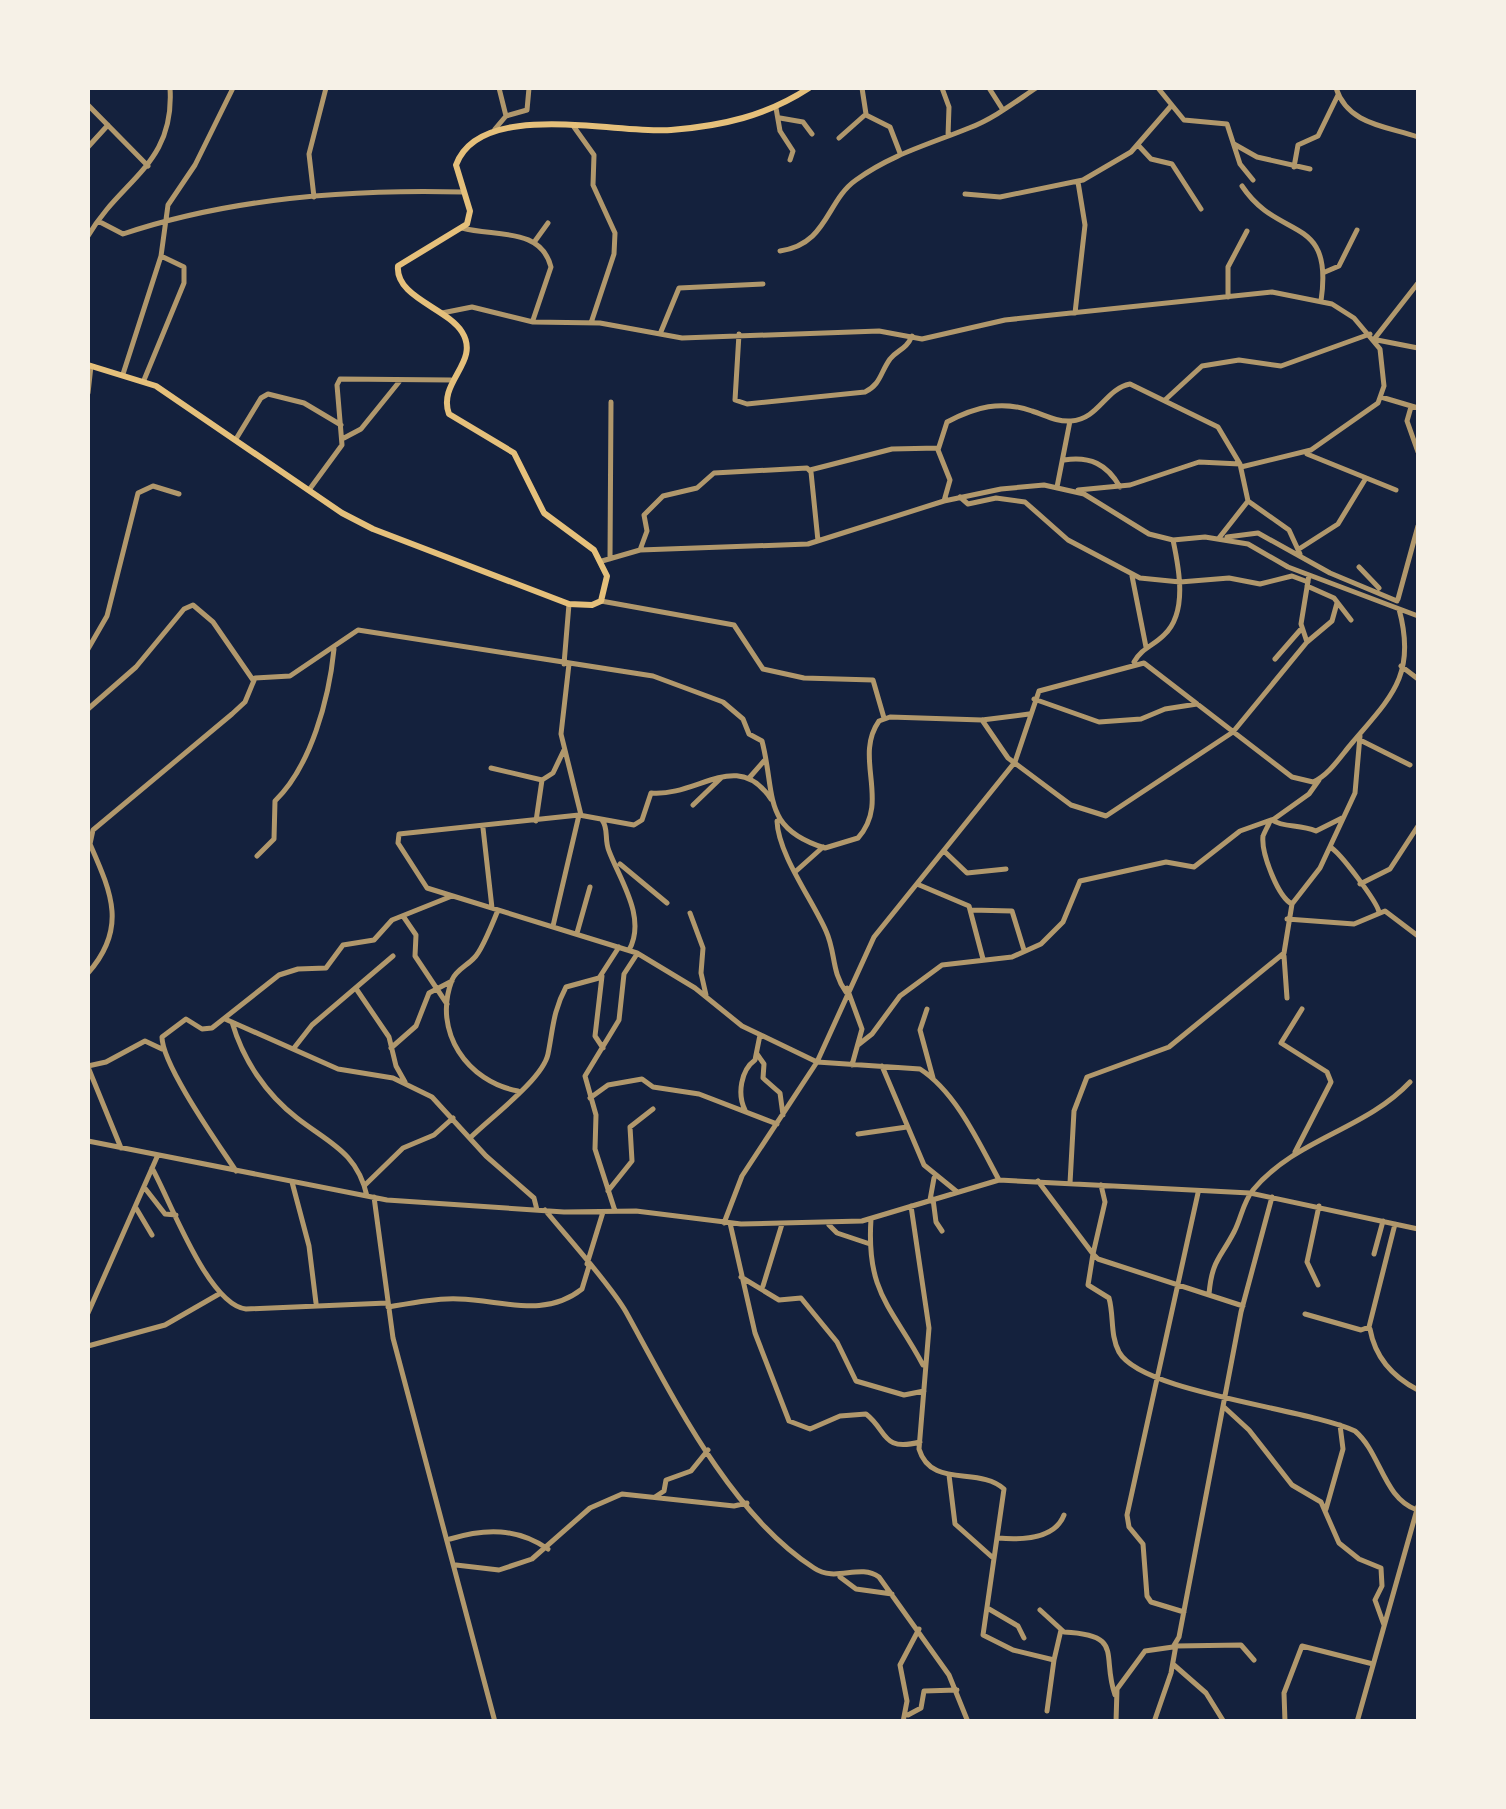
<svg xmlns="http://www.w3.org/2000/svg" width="1506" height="1809" font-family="Helvetica,sans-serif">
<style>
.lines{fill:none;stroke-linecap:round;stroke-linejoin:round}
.minor{stroke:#b1986c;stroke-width:5}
.secondary{stroke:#e5c07b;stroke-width:6}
</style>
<rect width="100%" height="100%" fill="#14213d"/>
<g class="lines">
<path class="minor" d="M942,88L949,107L948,136
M989,88L1003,110
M1158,88L1184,120L1227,124L1240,164L1253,180
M1336,88C1348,125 1386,126 1418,137
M88,105L148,166
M776,108L780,131L793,151L790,160
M866,115L890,127L900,153
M506,116L527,110L529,88
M780,118L803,122L812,134
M574,127L594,155L593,185L615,233L614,254L591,323
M495,129L506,116L499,88
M839,138L866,114L862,88
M1234,144L1257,157L1310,169
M1138,145L1151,159L1172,164L1201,209
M88,147L108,125
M1294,167L1298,145L1318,136L1338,95
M1242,186C1279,242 1334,213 1321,301
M965,194L1000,197L1083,180L1131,152L1171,106
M314,197L309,154L326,88
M98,221L123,234C230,198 350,189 463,192
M462,228C495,237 541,227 551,267L533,320
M88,236C121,179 175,165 170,88
M535,241L548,223
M780,251C828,244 826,201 856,180C892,154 930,144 969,128C993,119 1015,102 1036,88
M1325,272L1339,266L1357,230
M1228,297V267L1247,231
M442,313L472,307L533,322L600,323L682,338L879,331L922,339L1005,320L1272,292L1332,304L1354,318L1380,349L1384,386L1378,403L1311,450L1241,467
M1075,313L1085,225L1078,182
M660,334L679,288L763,284
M739,334L735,400L747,404L865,392C881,384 880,373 890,359C898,349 906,350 912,336
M1375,338L1418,283
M1377,340L1418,348
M123,374L161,256L168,205L195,165L233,88
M144,380L184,283V267L161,256
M88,393L91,366
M1381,397L1418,408
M1165,400L1202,366L1239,360L1281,366L1370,334
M1411,407L1407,421L1418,452
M344,438L361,429L399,382
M236,439L261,398L268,394L304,403L341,425
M1307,454L1396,490
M1064,460C1090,456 1107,464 1120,487
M810,470L892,449L938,448
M1057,487L1070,421
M309,490L342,445L337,385L340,379L451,380
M1078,490L1130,485L1199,462L1240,464
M960,497L968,504L996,498L1025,502L1068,540L1140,578L1180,582L1229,578L1260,584L1292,576L1308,582
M944,501L950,480L938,450L947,422C975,407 1001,400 1032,411C1045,415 1056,422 1071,421C1099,419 1105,389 1130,384L1218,427L1240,464L1248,501L1289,530L1300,554
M1227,537L1258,533L1330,573L1397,601
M1219,538L1248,501
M1299,549L1338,524L1366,478
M640,550L647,531L644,515L663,496L697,488L714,473L807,468L811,472L818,541
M610,559L611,402
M602,561L640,550L808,544L944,501L1001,489L1044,485L1084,494L1149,534L1173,540L1205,537L1248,544L1288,567L1418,616
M1359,567L1379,588
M1132,576L1146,647
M1307,586L1334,598L1351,620
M1398,599L1418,526
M601,601L734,625L763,669L804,678L873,680L884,718
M1307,642L1332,621L1337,603
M88,649L107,616L138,493L153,486L179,494
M1275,659L1302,628
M1134,662C1142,648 1153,646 1164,635C1188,613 1179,568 1173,540
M564,664L569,604
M569,664L561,734L581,815
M1401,666L1418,679
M1034,699L1099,722L1141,719L1165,709L1197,704
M88,709L136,667L184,609L193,605L213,622L253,680
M982,720L1008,758L1071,805L1106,816L1233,732L1307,642L1301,624L1309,575
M1360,740L1410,765
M491,768L542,780
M750,777L764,761
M771,799C737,748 698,797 651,793L642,820L634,825L579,815L399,834L398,843L427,888L637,953L695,988L742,1026L817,1062L920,1069C956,1092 979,1143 999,1180
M693,805L721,778
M602,820C609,829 604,839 609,851C620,880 647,918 629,950
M1272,820C1284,828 1299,824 1316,831L1342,818
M536,821L542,780L553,773L564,750
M777,821C778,854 813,901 826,931C836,953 831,971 846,992
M1270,821C1270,822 1263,835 1263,836C1261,853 1278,897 1292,904
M483,828L492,908
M1330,847C1340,852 1377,902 1379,912
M944,851L967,873L1006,869
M257,856L274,839L275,801C311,766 329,699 334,649
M620,864L667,903
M795,872L823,847
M917,884L969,906L983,959
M1360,884L1390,869L1418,826
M498,910C494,920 481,952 474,958C468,965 456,970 452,980C432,1032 468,1082 518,1091
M971,910L1012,911L1024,950
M690,913L703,948L701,973L706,995
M403,916L416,935L415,956L447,1004
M1287,919L1354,924L1385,911L1418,936
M553,926L579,815
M577,933L590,887
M1284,956L1287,998
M88,973C128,928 111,892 90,844L93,830L232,714L245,702L255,678L290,676L358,630L653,676L723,702L743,719L749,734L762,741C776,795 761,828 825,848L858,838C891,801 853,758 879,721L890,717L982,720L1029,714
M602,976L595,1036L603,1048
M847,988L862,1029L852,1065
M357,990L389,1037L396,1066L405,1082
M927,1009L920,1030L933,1078
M225,1019L338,1069L393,1078L432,1097L486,1156L534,1198L537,1210
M232,1022C243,1060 266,1094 297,1118C329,1143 357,1152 367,1196
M858,1045L872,1034L900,996L942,965L1012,957L1041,944L1063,922L1080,881L1166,862L1194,867L1240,831L1274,819L1309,794L1319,780
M294,1048L312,1025L393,956
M391,1048L416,1026L429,993L452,981
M757,1054L764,1064L763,1078L780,1093L783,1115
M88,1066L106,1062L145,1041L162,1049
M882,1066L924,1165L956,1191
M88,1067L121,1148
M590,1098L608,1085L642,1079L653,1087L699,1094L777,1124
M745,1110C737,1094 741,1070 755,1060L760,1035
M858,1134L907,1127
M470,1138C490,1118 543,1079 548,1054C553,1029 553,1011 566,987L599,978L619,947
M88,1141L387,1200L564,1212L636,1211L741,1224L862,1221L999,1180L1250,1193L1418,1229
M1295,1152L1331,1082L1327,1072L1281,1043L1302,1009
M152,1168C170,1200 208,1305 246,1309L387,1303
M236,1171C219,1145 162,1065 162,1037L186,1019L202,1029L212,1028L279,975L298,969L326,968L343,945L374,940L392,920L452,896
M1038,1181L1093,1254L1088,1285L1109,1298C1114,1316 1110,1335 1119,1352C1142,1393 1306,1408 1355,1431C1381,1453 1383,1498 1417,1510
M292,1182L309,1246L316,1303
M1070,1183L1074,1111L1087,1077L1169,1047L1284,953L1292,904L1320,868L1355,793L1360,736
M365,1185L403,1148L434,1135L453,1118
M1101,1185L1105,1202L1093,1254L1098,1259L1243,1306
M144,1187L165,1214L176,1215
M608,1191L632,1161L630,1127L653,1109
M374,1197L393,1338L495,1722
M933,1199L936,1222L942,1231
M930,1200L934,1178
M911,1206L929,1328L919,1449C931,1489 979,1466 1004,1489L983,1635L1013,1650L1054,1660L1047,1711
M136,1208L152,1235
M545,1210C567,1237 610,1284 626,1312C673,1397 730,1514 814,1568C836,1583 859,1563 879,1577L949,1675L968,1722
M615,1211L595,1149L596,1115L585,1076L619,1020L624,974L637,954
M871,1219C866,1293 892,1307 923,1365
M724,1223L742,1176L817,1062L874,937L1015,762L1039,691L1144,663L1292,777L1313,782C1329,775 1340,757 1352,743C1391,697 1417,675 1399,609
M730,1223L755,1333L789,1421L810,1429L840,1416L866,1414C888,1431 881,1452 920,1442
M829,1225L837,1233L870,1244
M1374,1254L1383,1221
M587,1264L603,1212
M741,1277L779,1300L801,1298L837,1342L856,1381L904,1395L924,1391
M1318,1285L1307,1262L1319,1206
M763,1286L782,1224
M1209,1294C1212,1260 1220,1259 1234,1232C1241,1219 1243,1202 1253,1190C1295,1139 1365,1130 1410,1082
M388,1307C411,1303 436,1298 459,1299C502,1300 544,1319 582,1289L589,1266
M88,1313L157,1157
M1305,1314L1361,1330L1369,1327L1395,1224
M1370,1329C1375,1357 1393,1377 1418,1390
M88,1346L165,1325L219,1294
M1224,1407L1249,1430L1292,1485L1321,1502L1339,1543L1359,1559L1381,1568L1382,1586L1375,1600L1384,1625
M949,1475L955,1524L992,1557
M655,1497L664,1491L666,1480L691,1471L708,1450
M1326,1509L1343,1449L1340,1425
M998,1538C1021,1540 1055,1539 1064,1515
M450,1539C486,1528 517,1528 548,1549
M456,1565L499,1570L532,1559L590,1508L622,1494L734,1506L747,1503
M840,1577L856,1589L892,1594
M989,1609L1018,1626L1024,1638
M1040,1610L1064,1632C1125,1635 1101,1655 1115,1695
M1184,1612L1151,1602L1147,1596L1143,1544L1129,1527L1127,1515L1198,1193
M1176,1646L1241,1645L1254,1660
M1054,1660L1061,1630
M1174,1665L1206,1693L1224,1722
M908,1715L921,1708L924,1691L957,1690
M903,1722L907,1701L900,1665L919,1629
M1116,1722L1117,1689L1145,1651L1173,1647L1179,1637L1241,1312L1272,1197
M1154,1722L1171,1673L1176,1645
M1285,1722L1284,1693L1302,1646L1373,1664
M1357,1722L1418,1506"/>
<path class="secondary" d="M88,365L156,386L342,513L373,529L569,604L592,605L601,601L607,576L594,550L544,513L514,453L449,414C437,382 481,362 462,332C447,308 395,297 398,266L467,224L470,211L456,165C480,99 615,134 671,130C722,126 766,116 809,88"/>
</g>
<rect width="1506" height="1809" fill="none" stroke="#f6f1e7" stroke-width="180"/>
</svg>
